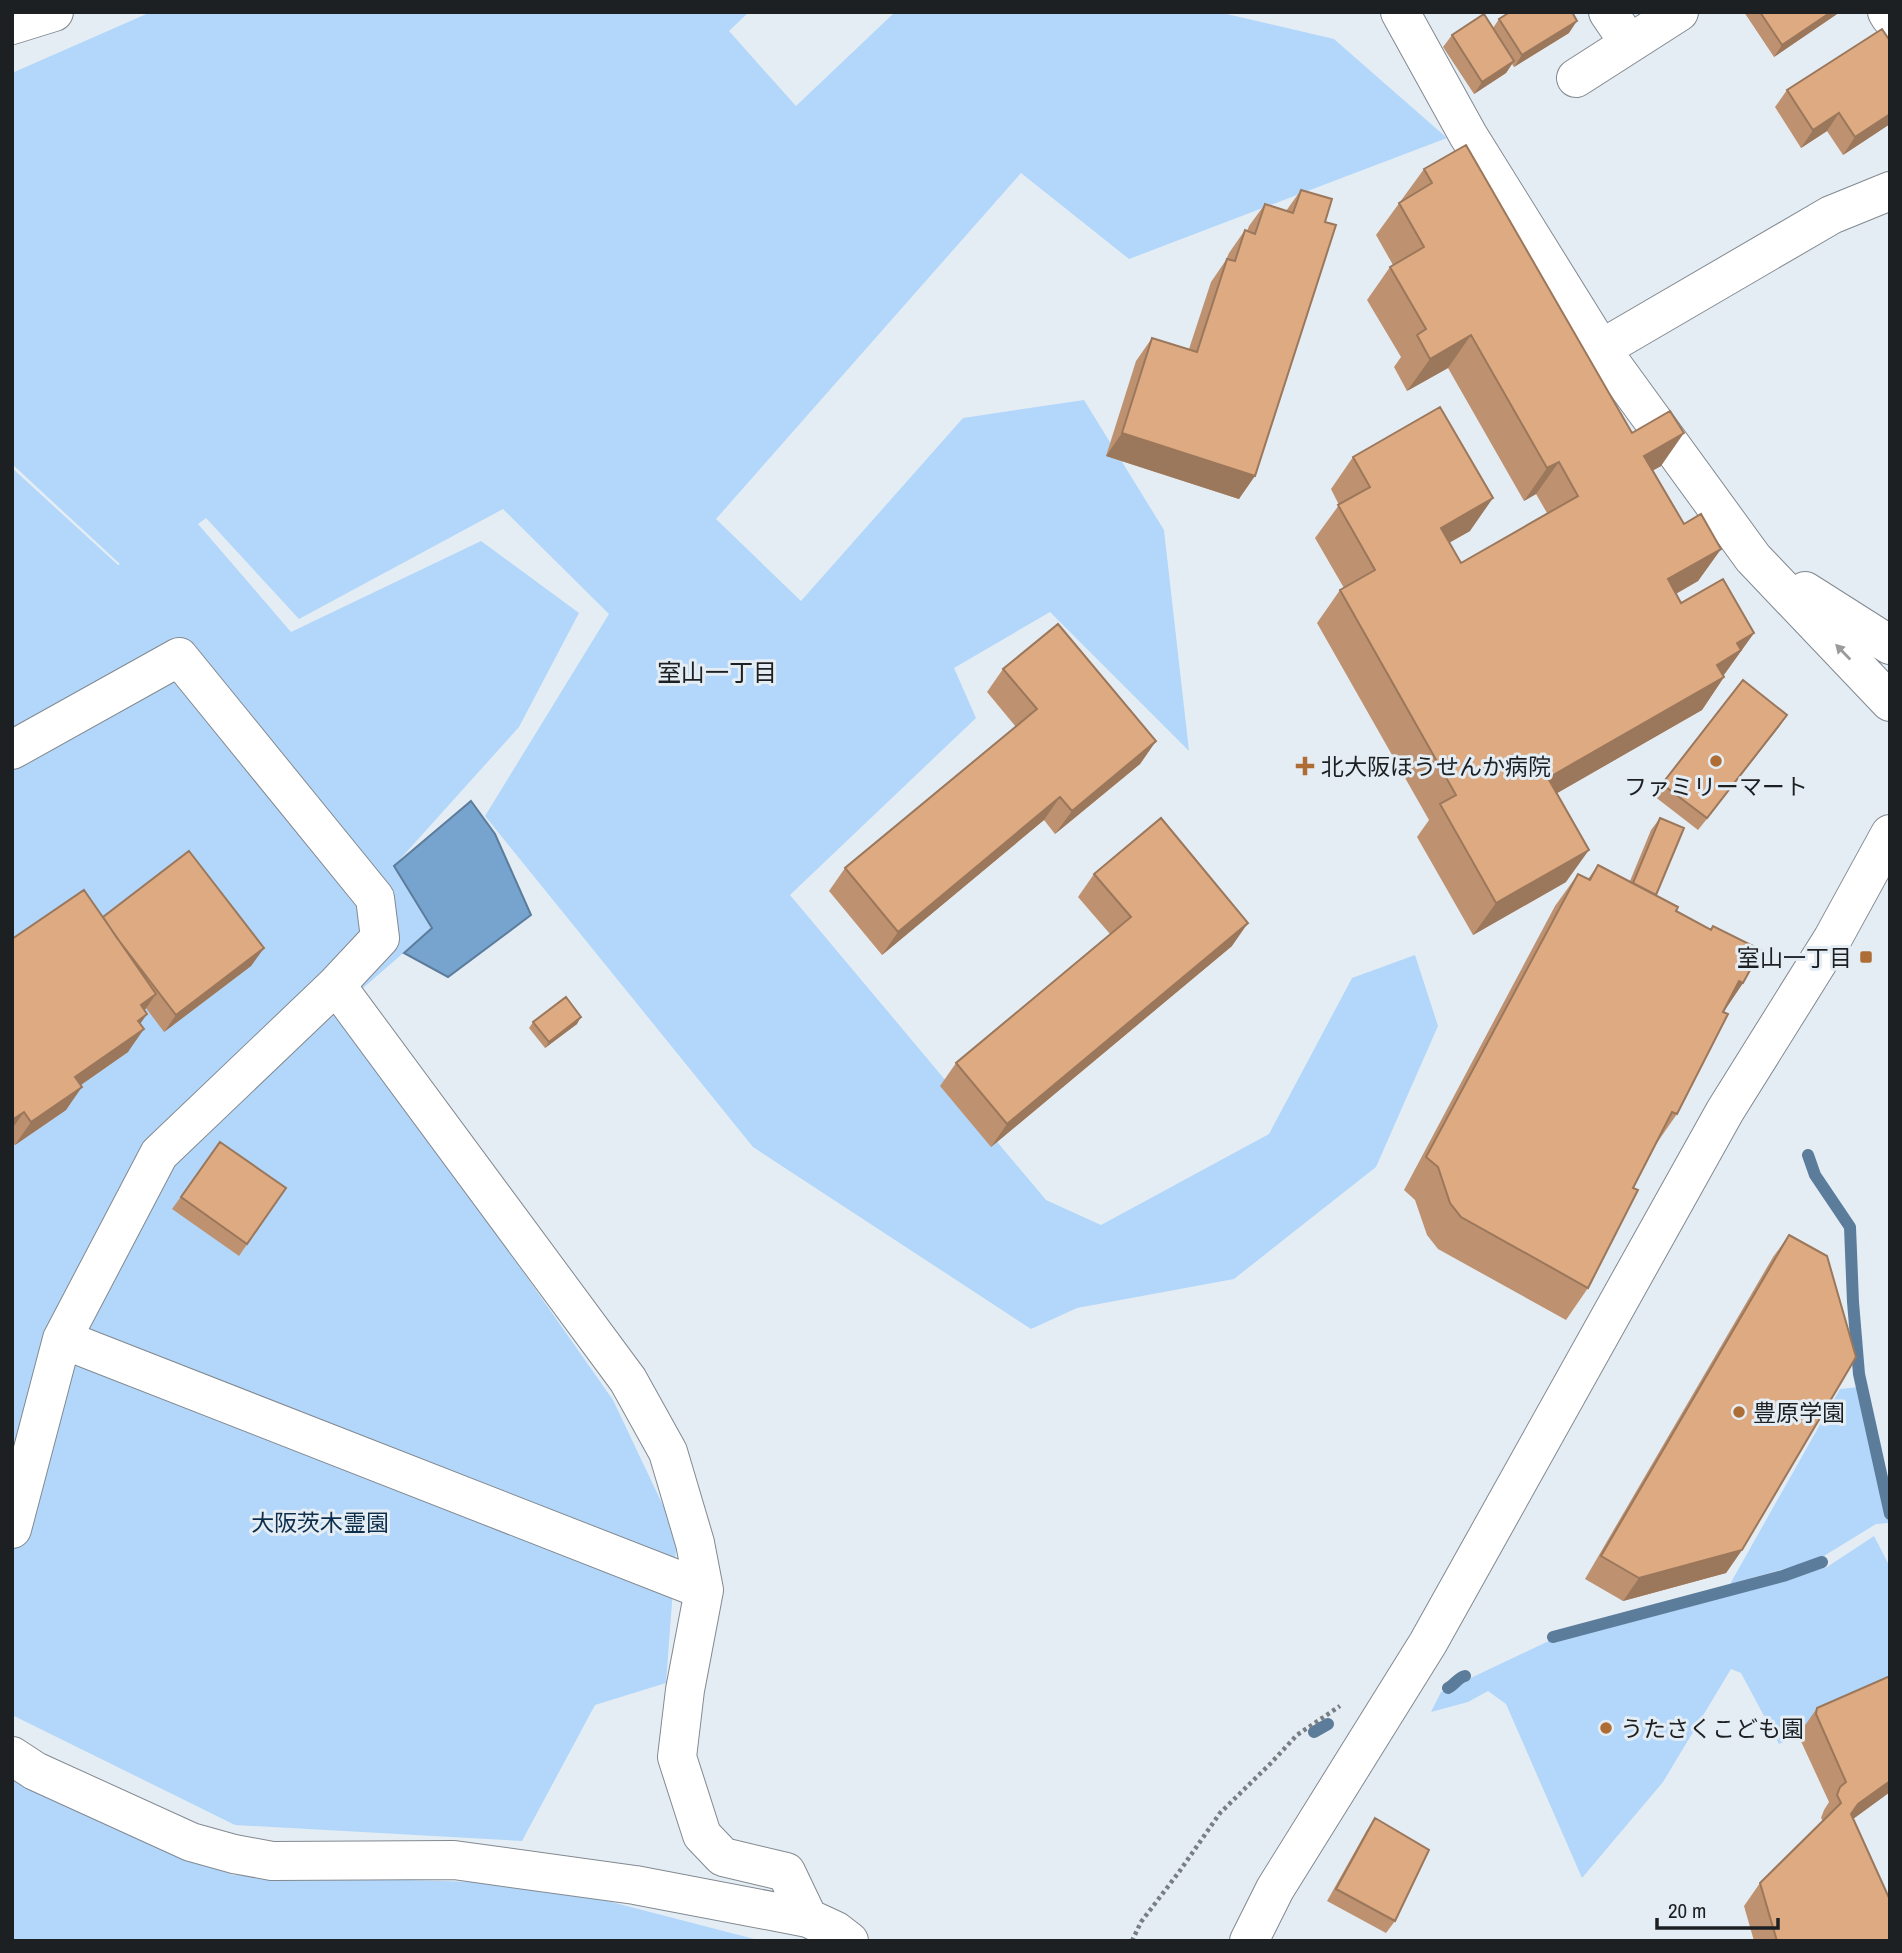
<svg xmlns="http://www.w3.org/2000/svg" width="1902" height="1953" font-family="'Archivo Narrow','Noto Sans JP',sans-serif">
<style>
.green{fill:#b3d7fa}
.water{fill:#77a4cf;stroke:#5c7c9b;stroke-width:2}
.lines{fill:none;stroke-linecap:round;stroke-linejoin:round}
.stream{stroke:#5c7c9b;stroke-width:12}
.minor-casing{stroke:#828990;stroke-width:40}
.path{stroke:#787e82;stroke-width:4.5;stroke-dasharray:3.5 3.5;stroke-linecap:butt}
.minor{stroke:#fff;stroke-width:38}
.wall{fill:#be9270}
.shaded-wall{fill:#9b775b}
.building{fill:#ddaa82;stroke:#9b775b;stroke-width:2}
.oneway{fill:#999b9c}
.poi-dot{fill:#ad6d35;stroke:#e5edf4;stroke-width:2.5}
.labels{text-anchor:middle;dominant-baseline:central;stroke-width:6;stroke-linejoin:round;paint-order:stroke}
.poi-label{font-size:23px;fill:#1d2023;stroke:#e5edf4;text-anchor:start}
.park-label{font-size:23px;fill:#0c2e4b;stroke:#e5edf4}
.neighbourhood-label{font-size:24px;fill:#1d2023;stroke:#e5edf4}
</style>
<rect width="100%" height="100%" fill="#e5edf4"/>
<path class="green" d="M151,12H749L729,31L796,106L895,12H1218L1334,39L1447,138L1129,259L1021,173L716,519L801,601L963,418L1084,400L1164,530L1189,751L1050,612L954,668L976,718L790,895L1046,1200L1101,1225L1269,1134L1352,978L1415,955L1438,1026L1376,1167L1234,1279L1077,1308L1031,1329L753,1147L485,816L609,614L503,509L299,619L206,518L198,524L291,632L481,541L579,613L519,727L394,866L432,928L339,1009L613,1400L677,1535L666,1683L595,1705L522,1841L235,1825L12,1715V468L118,565L120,564L12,464V73Z
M1859,1387L1889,1523L1876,1524L1819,1559L1730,1584L1840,1389Z
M1874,1536L1890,1567V1693L1779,1744L1741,1673L1731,1669L1663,1782L1582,1878L1506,1704L1488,1691L1468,1702L1431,1712L1441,1692L1553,1639L1827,1567Z
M12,1773L233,1875L542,1884L762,1941H12Z"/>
<path class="water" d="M471,801L495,834L531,915L448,977L404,953L432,928L394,866Z"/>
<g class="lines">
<path class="stream" d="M1808,1155L1815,1175L1850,1227L1853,1302L1859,1374L1890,1514
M1553,1637L1783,1576L1822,1562
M1448,1688C1455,1685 1457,1678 1465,1676
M1314,1732L1328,1724"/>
<g class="minor-casing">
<path id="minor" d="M1400,12L1468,135L1601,349L1753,558L1890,702
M1608,12L1629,43
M1887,12L1890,17
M12,25L54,12
M1576,78L1679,12
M1601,349L1831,215L1890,191
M1805,591L1890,645
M12,750L179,657L375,898L380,938L336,985L159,1154L62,1339L12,1529
M336,985L628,1380L668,1452L695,1543L704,1590L685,1690L677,1757L702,1835L723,1857L786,1872L808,1918
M62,1339L704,1590
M12,1756L35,1771L191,1842L234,1854L272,1861L454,1860L635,1885L808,1918L836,1931L849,1941
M1249,1941L1275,1889L1428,1643L1725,1111L1833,938L1890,834"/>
</g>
<path class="path" d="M1132,1941L1141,1922L1179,1872L1220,1813L1270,1764L1297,1735L1340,1706"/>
<use href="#minor" class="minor"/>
</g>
<path class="wall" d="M1744,12H1840L1774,57Z
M1499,19L1569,33L1514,67L1512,64L1506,73L1474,94L1443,47L1452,35L1493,28Z
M1890,41V124L1843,155L1827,131L1801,148L1775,107L1787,90Z
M1424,169L1632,433L1661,466L1653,470L1684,524L1721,549L1698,581L1676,594L1681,603L1754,633L1723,676L1724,677L1702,710L1557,793L1566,882L1473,935L1417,837L1429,820L1317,623L1340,590L1344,588L1315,538L1339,505L1331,489L1353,457L1470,531L1449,543L1461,563L1547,513L1536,494L1524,501L1448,368L1407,391L1394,367L1401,357L1367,300L1390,267L1393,265L1376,235Z
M1301,190L1239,499L1106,456L1136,361L1152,338L1189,349L1211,282L1226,260L1229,253L1245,230L1247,231L1249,226L1265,204L1286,211Z
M1003,669L1156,741L1140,764L1055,834L1044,820L882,955L829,891L845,868L1016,727L987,692Z
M1787,715L1698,830L1654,796L1662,784Z
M1660,818L1656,895L1676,911L1743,983L1723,1012L1677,1114L1654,1147L1633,1188L1588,1288L1566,1320L1438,1249L1427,1235L1415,1200L1404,1190L1555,906L1578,874L1588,879L1598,865L1630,881L1651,830Z
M1094,874L1232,946L991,1147L940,1086L956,1063L1110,934L1078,897Z
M103,917L264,948L251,966L164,1032L146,1008L144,1010L147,1014L140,1024L128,1052L81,1085L66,1110L15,1145L12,1142V939Z
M533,1022L577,1024L545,1048L529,1028Z
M220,1142L286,1188L239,1256L172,1209Z
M1789,1235L1742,1550L1726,1573L1623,1601L1585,1579L1773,1257Z
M1890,1676V1792L1853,1819L1890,1941H1754L1744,1906L1760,1883L1823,1821L1821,1818L1824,1810L1829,1802L1799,1737L1801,1731L1817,1708Z
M1375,1818L1395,1921L1386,1933L1327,1901L1367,1830Z"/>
<path class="shaded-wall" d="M1831,12H1840L1774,57L1782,45Z
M1577,21L1569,33L1514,67L1522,55Z
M1514,61L1506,73L1474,94L1482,82Z
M1839,113L1827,131L1801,148L1813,130Z
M1890,114V124L1843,155L1855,137Z
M1471,335L1448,368L1407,391L1430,359Z
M1122,433L1255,476L1239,499L1106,456Z
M1684,433L1661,466L1622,488L1644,456Z
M1559,462L1536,494L1524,501L1547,468Z
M1493,498L1470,531L1418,560L1441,528Z
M1721,549L1698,581L1645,611L1668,579Z
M1754,633L1721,679L1724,677L1702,710L1526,811L1548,778L1717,665L1737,643Z
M1787,715L1779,727L1698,830L1707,818Z
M1156,741L1140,764L1055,834L1072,811Z
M1060,797L1044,820L882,955L898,932Z
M1589,850L1566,882L1473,935L1496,903Z
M1248,923L1232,946L991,1147L1007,1124Z
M264,948L251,966L164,1032L176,1015Z
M1739,981L1743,983L1721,1016Z
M156,994L140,1017L141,1005Z
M147,1014L131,1037L138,1021Z
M581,1017L577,1024L545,1048L549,1042Z
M144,1029L128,1052L59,1100L75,1077Z
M82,1087L66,1110L15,1145L31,1122Z
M24,1112L12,1129V1120Z
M1742,1550L1726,1573L1623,1601L1639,1578Z
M1890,1781V1792L1842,1827L1858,1804Z"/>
<path class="building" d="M1510,12H1572L1577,21L1522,55L1499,19Z
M1760,12H1831L1782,45Z
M1484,14L1514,61L1482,82L1452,35Z
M1882,29L1890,41V114L1855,137L1839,113L1813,130L1787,90Z
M1466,145L1632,433L1670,411L1684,433L1644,456L1684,524L1701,514L1721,549L1668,579L1681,603L1723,579L1754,633L1737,643L1741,650L1717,665L1724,677L1548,778L1589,850L1496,903L1440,804L1456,795L1340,590L1375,570L1338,505L1370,487L1353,457L1440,407L1493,498L1441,528L1461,563L1578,496L1559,462L1547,468L1471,335L1430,359L1417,335L1426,329L1390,267L1424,247L1399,203L1432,183L1424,169Z
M1301,190L1332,199L1325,222L1336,225L1255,476L1122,433L1152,338L1197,352L1227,259L1235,261L1245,230L1255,234L1265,204L1293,213Z
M1058,624L1156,741L1072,811L1060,797L898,932L845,868L1037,709L1003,669Z
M1743,680L1787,715L1707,818L1662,784Z
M1161,818L1248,923L1007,1124L956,1063L1131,917L1094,874Z
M1660,818L1684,828L1656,895L1633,883Z
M189,851L264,948L176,1015L117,938L103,917Z
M1598,865L1678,907L1676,911L1711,930L1713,926L1761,950L1743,983L1739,981L1723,1012L1728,1014L1677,1114L1672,1112L1633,1188L1638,1190L1588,1288L1461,1217L1450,1203L1438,1167L1426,1157L1578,874L1590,880Z
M84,890L156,994L141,1005L147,1014L138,1021L144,1029L75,1077L82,1087L31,1122L24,1112L12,1120V939Z
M566,997L581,1017L549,1042L533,1022Z
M220,1142L286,1188L247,1244L181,1197Z
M1789,1235L1827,1256L1856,1357L1742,1550L1639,1578L1601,1556Z
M1890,1676V1781L1858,1804L1851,1814L1890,1900V1941H1777L1760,1883L1841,1803L1837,1795L1840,1787L1846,1782L1816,1714L1817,1708Z
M1375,1818L1429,1850L1395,1921L1336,1889Z"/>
<defs><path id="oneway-solid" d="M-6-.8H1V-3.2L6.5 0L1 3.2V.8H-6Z" transform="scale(1.75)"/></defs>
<use class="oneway" href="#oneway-solid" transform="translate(1843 652) rotate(-134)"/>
<g class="poi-dot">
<circle cx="1716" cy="761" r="7"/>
<path d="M1301.5 755.5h7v7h7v7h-7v7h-7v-7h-7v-7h7z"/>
<rect x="1859" y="950" width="14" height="14" rx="3.5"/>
<circle cx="1739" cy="1412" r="7"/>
<circle cx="1606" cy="1728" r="7"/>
</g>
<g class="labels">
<g class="poi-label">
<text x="1321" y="766">北大阪ほうせんか病院</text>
<text x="1716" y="786" text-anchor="middle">ファミリーマート</text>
<text x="1852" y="957" text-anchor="end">室山一丁目</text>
<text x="1753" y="1412">豊原学園</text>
<text x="1620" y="1728">うたさくこども園</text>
</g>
<g class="park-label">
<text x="320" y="1522">大阪茨木霊園</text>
</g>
<g class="neighbourhood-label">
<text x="717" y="672">室山一丁目</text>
</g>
</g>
<rect width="1902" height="1953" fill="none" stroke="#1d2023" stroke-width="28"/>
<path d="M1657 1918v10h121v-10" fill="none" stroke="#1d2023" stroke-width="3.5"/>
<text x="1668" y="1918" font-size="21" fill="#1d2023" stroke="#e5edf4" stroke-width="5" paint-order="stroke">20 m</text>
</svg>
